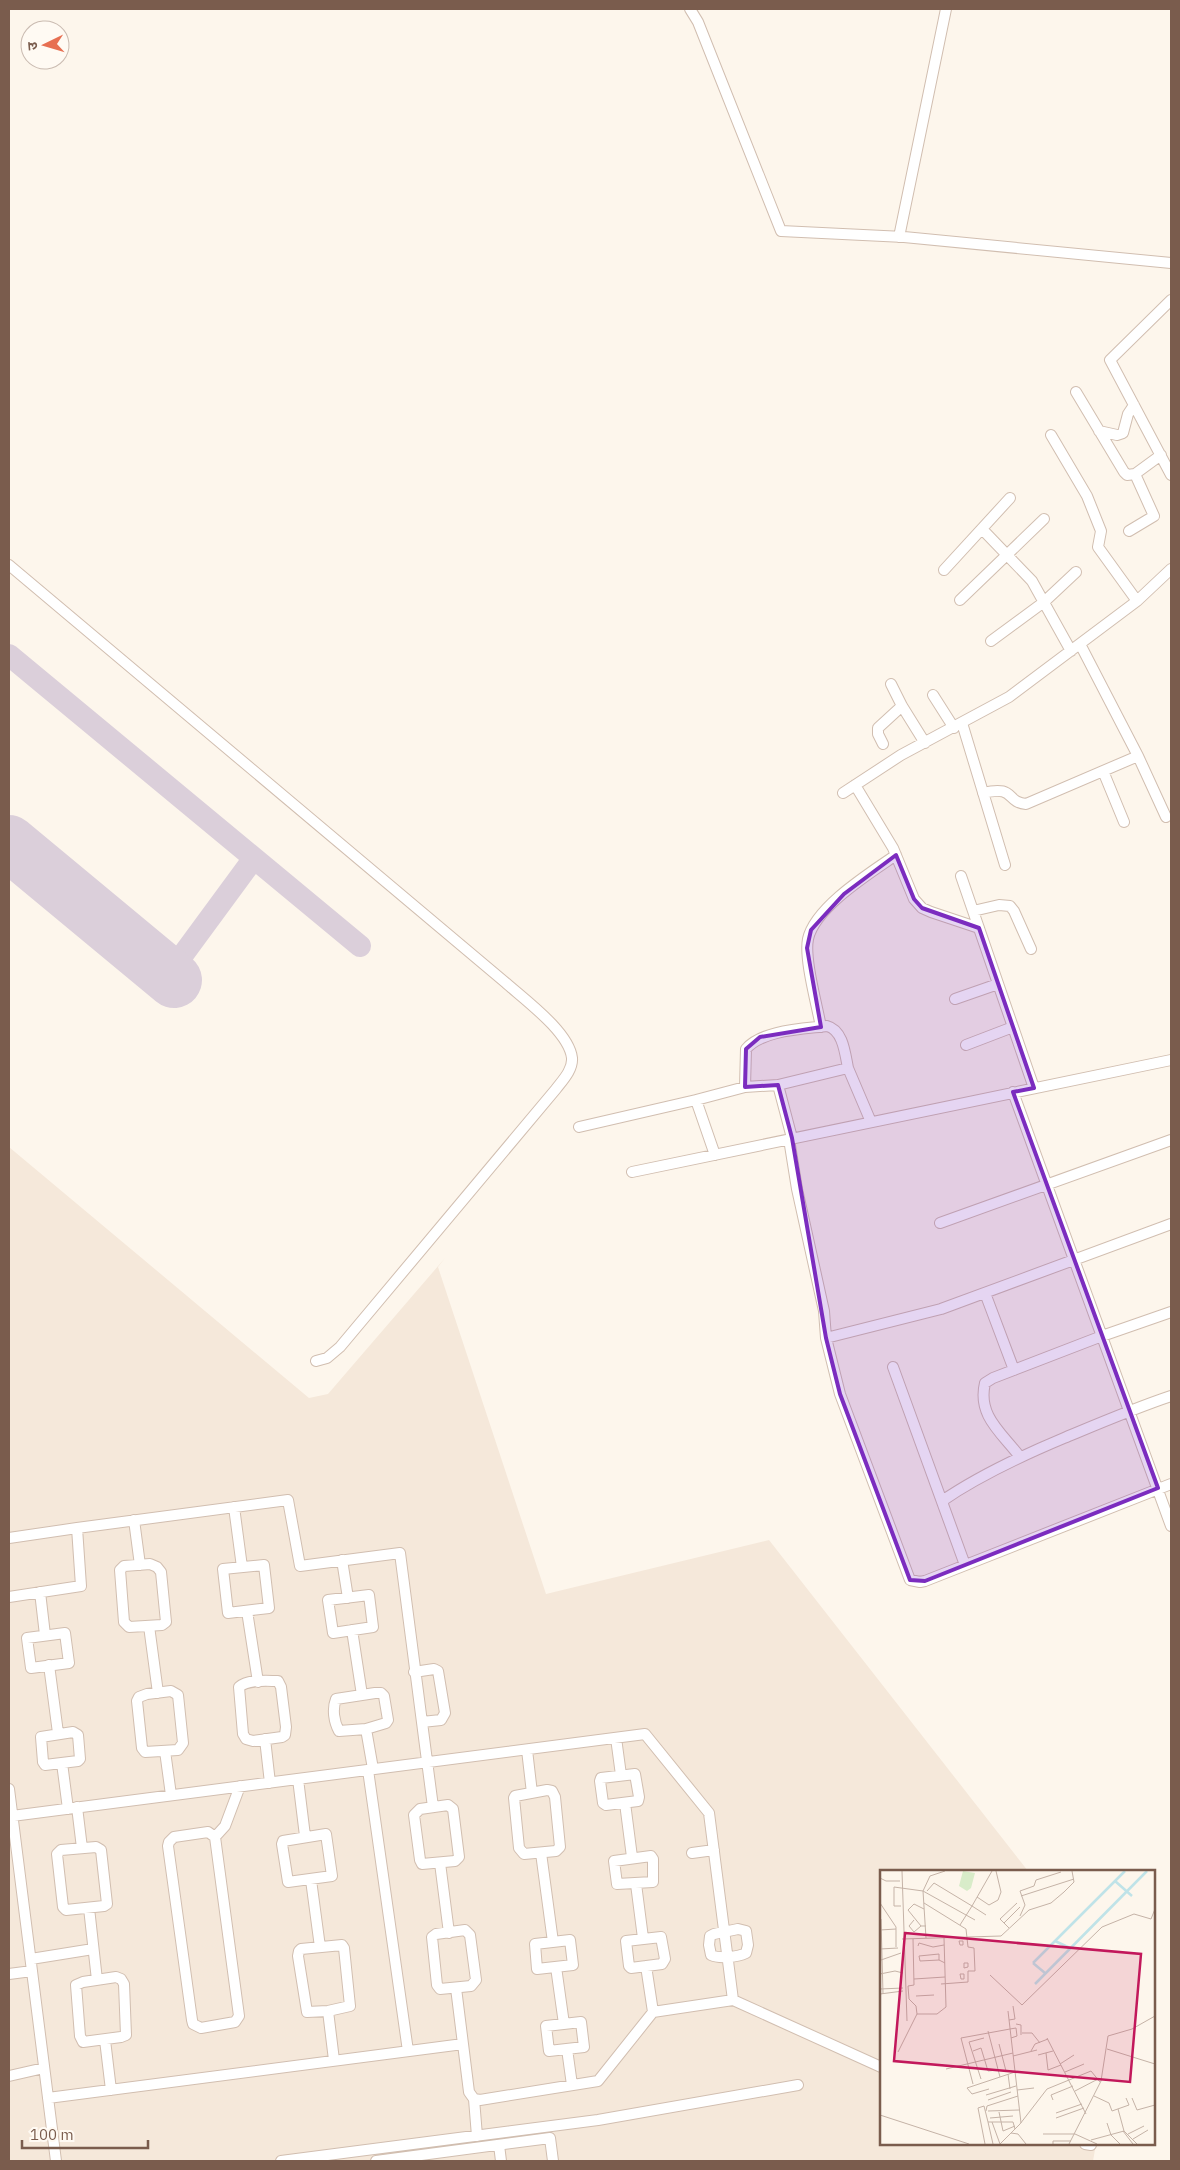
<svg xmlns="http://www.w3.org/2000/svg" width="1180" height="2170" font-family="'IBM Plex Sans','Noto Sans Devanagari',sans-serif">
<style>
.residential{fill:#f5e8da}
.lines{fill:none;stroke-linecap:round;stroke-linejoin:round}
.taxiway{stroke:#dbcfda;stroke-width:22}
.runway{stroke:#dbcfda;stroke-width:56}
.minor-casing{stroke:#d1beb0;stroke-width:12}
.minor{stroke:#fff;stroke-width:10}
.marked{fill:#7b2cbf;fill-opacity:0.2;stroke:#7b2cbf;stroke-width:4;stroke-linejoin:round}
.inset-river{fill:none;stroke:#bfe3e8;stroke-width:2.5}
.inset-road{fill:none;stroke:#c5b3a7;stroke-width:1}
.view{fill:#c2185b;fill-opacity:0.15;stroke:#c2185b;stroke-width:2.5}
.inset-edge{fill:none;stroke:#7a5c4d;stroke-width:2.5}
</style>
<rect width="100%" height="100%" fill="#fdf6ec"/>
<path class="residential" d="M9,1147L309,1398L328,1394L445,1258L438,1267L546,1594L769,1540L1028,1871H881V2144H1096L1093,2161H9Z"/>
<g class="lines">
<path class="taxiway" d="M9,655L360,946
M168,975L254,858"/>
<path class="runway" d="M9,843L174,980"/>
<g class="minor-casing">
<path id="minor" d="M690,9L698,22L781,231L904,237L1171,263
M899,237L946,9
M1171,300L1110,360L1171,475
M1076,392L1124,472L1127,475L1135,474
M1099,431L1117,435L1123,433L1128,414L1134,405
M1051,435L1087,496L1101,531L1098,547L1137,601
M982,529L1032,581L1071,651
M1129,531L1154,516L1135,474L1161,455
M9,565L506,983C525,1000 569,1032 572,1058C573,1070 562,1081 556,1089L340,1347L327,1358L316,1361
M944,570L1010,498
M960,600L1044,519
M991,641L1044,602L1076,572
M891,684L902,706L925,743
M933,695L954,728
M962,723L1005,865
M883,744L878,734V728L902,706
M1138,756L1166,817
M1103,771L1124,822
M855,785L893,848L914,899L922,908L931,912L979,928
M843,793L901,755L1009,697L1137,601L1171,569
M983,793C1016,785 1005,802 1026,804L1138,756L1080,644
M961,876L1034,1088
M973,911L999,905L1010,906L1014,911L1031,949
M955,999L998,984
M821,1027C817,1005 804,959 808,939C815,907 870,873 896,855
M966,1045L1013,1027
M745,1087L746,1049C762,1030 803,1029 827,1026C843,1030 845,1053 848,1068
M1013,1092L1171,1526
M696,1100L745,1087L778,1085
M579,1127L696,1100L715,1155
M792,1138L778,1085L848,1068L871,1122
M789,1139L797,1189L824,1311L826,1338L840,1394L910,1580L920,1582L925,1581L1171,1484
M632,1172L1171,1060
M940,1223L1171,1140
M985,1293L1014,1370
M826,1338L941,1309L1171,1224
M893,1367L965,1565
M1020,1457C1002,1433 977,1416 985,1383L993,1378L1102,1336L1171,1312
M942,1501C980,1475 1021,1456 1064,1438C1100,1423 1135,1408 1171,1396
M234,1507L242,1567
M134,1520L140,1565
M9,1538L77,1528
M342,1560L348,1598
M150,1564L157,1567L161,1572L166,1622L162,1625L129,1627L124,1622L120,1570L124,1566Z
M264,1565L269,1608L228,1613L223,1569Z
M40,1592L45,1635
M369,1595L373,1627L333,1633L328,1600Z
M9,1597L81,1586L77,1528L288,1500L300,1566L400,1553L433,1807
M247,1611L258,1682
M149,1626L158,1693
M352,1630L362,1695
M65,1633L69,1663L31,1668L27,1638Z
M49,1665L58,1733
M414,1672L434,1669L438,1671L445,1713L441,1720L422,1722
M278,1681L281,1687L286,1727L285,1735L282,1737L253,1741L246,1739L243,1734L239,1687C248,1679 267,1681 278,1681Z
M171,1691L178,1695L183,1743L178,1750L145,1752L142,1748L137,1701L139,1697L147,1694Z
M375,1693H381L384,1696L388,1720L386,1723L366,1729L339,1731C334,1722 332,1709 336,1699Z
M366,1729L373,1769
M73,1732L78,1735L80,1759L78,1761L45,1765L43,1762L41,1737Z
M616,1738L621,1775
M265,1739L270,1783
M527,1750L532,1793
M165,1751L171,1795
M62,1763L68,1809
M368,1770L408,2051
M635,1774L639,1797L638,1801L606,1805L603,1803L600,1781L601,1778Z
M298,1779L305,1836
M9,1789L56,2161
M547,1790L552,1791L555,1797L560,1847L556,1851L524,1854L519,1848L514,1798L515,1796Z
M625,1803L632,1857
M448,1805L453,1809L459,1857L455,1861L422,1864L420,1860L414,1815L420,1809Z
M77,1807L82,1848
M12,1816L645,1734L709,1813L733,2000
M208,1832L215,1837L239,2016L235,2022L201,2028L193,2024L192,2020L168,1846L169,1842L174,1837Z
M326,1834L332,1876L288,1882L282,1844L283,1841Z
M215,1837L225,1826L240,1786
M96,1847L101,1850L107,1904L104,1906L66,1910L63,1907L57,1854L61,1850Z
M541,1853L553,1942
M692,1853L714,1850
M651,1856L653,1859V1882L617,1884L614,1861Z
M440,1863L449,1933
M311,1880L320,1947
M636,1884L643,1938
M89,1908L97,1980
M738,1929L746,1931L748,1945L746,1953C738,1957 719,1959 711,1955L709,1945L710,1936L714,1934Z
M465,1930L470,1935L476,1980L471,1986L440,1989L437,1985L432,1937L436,1934Z
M661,1937L665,1959L662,1964L631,1968L629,1966L626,1941Z
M570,1940L573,1965L537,1969L535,1944Z
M342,1945L344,1948L350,2006L328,2011L307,2012L298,1956L299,1951L301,1949Z
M31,1959L93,1949
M646,1966L653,2012
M556,1967L564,2024
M9,1974L32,1971
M116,1977L121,1979L124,1984L126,2035L121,2037L83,2042L80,2036L76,1985L83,1982Z
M456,1988L463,2044
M328,2011L334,2060
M581,2022L584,2047L549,2051L546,2026Z
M105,2040L111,2090
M567,2049L572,2085
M9,2076L44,2068
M48,2098L463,2044L469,2092L474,2099L480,2100L598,2081L653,2012L733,2000L881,2067
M474,2099L477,2136
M1085,2144L1091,2145
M499,2145L501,2161
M281,2161L598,2120L798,2085
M376,2161L550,2138L553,2161"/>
</g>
<use href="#minor" class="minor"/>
</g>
<path class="marked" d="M896,855L914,899L922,908L979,928L1034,1088L1013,1092L1158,1488L925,1581L910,1580L840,1394L826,1338L792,1138L778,1085L745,1087L746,1049L760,1037L821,1027L807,948L811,930L844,894Z"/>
<g transform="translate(880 1870)">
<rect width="275" height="275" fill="#fdf6ec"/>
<path d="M83,1L95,3L91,18L87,21L79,16Z" fill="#d8ecc9"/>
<path class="inset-river" d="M235,11L252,26M175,71L190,78M153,93L165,103M153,93L245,1M155,114L267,1"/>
<path class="inset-road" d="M22,1L27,151M0,8L6,11H20M47,21L54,13L92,36L80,55M141,26L194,9M97,27L109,35L118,30L121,22L116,1M0,33L16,57V77M44,33L86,59L88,77L94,78L95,101H88V112L61,114M21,36H14V17L43,21L50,6L65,1M44,39L34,34L28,40L41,56H46M106,45L92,36L112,1M140,46L145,35L140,21L154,16L156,10L181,2M1,49L3,124M34,50L29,56L34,62L41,56M124,53L140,37M129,58L120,49L137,33M0,60L16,59M46,68L43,21L95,50M22,69L121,66L149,40L171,33L184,22L194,12L192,1M79,71H83V75H80ZM38,76L39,73L53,77L64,75M0,79L18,78M1,90L21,83M59,90V84L39,86L40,91L59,90L65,93M84,93H88V97L84,98ZM0,104L15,101L23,103M80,104H84V109H81ZM110,105L142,135L222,57L254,44L271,49L275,39M34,109L65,107M0,119L23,118M0,124L23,121M36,126L54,125M128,141L141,253M37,144H57L66,137L64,68M129,150L135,149L133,136M136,154L141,155V165M130,159L136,158L137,166L131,168M108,161L120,207M142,163H152L160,173M167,168L206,244M89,172L101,209M89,172L104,168M119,174L126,201M227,179L275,194M93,181L101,178L108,201L117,200M151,181L155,174L168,169M18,182L37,144L36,136L29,129L28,116L34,115L33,69M166,183L168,200L181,195M158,185L173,181M133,186L157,180M180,194L194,185M66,199L133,183M185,202L204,194M128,204L130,219M93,214L81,168L130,159M109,219L92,224L87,218L135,202M137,220L154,218M195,221L218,209M106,225L136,216M214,226L229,233L232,241L249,235L246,228M252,228L257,240L275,235M108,230L131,222M173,230L171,225L193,216M238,239L244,261M106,241L107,236L138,226M108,241L139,240M119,242L123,261L135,256M176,243L202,234M0,245L89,274M110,248L133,246M176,248L204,238M108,252L113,274M112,252L120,274M227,253L231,265L240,274M243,261L253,274M131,263L138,264L146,274M163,264H195L217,274M248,264L264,256M253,269L268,260M211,270L244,261L257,274M105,274L98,238L104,236L108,252H133L135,259M120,274L140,254L167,219L211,201L220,212M173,274V271H191M189,274L221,211L228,166L252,159L275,146"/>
<path class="view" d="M25,63L261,84L250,212L14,191Z"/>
<rect width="275" height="275" class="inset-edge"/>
</g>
<rect width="1180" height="2170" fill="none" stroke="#7a5c4d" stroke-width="20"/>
<g transform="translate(45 45) rotate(265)"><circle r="24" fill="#fffaf3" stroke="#cabbb1"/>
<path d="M0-4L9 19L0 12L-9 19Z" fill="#e76f51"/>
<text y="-8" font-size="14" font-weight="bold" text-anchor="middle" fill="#7a5c4d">उ</text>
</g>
<path d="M22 2140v8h126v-8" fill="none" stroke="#7a5c4d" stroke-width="2.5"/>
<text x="30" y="2140" font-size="15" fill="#7a5c4d" stroke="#fffaf3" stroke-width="4" paint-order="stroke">100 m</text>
</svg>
